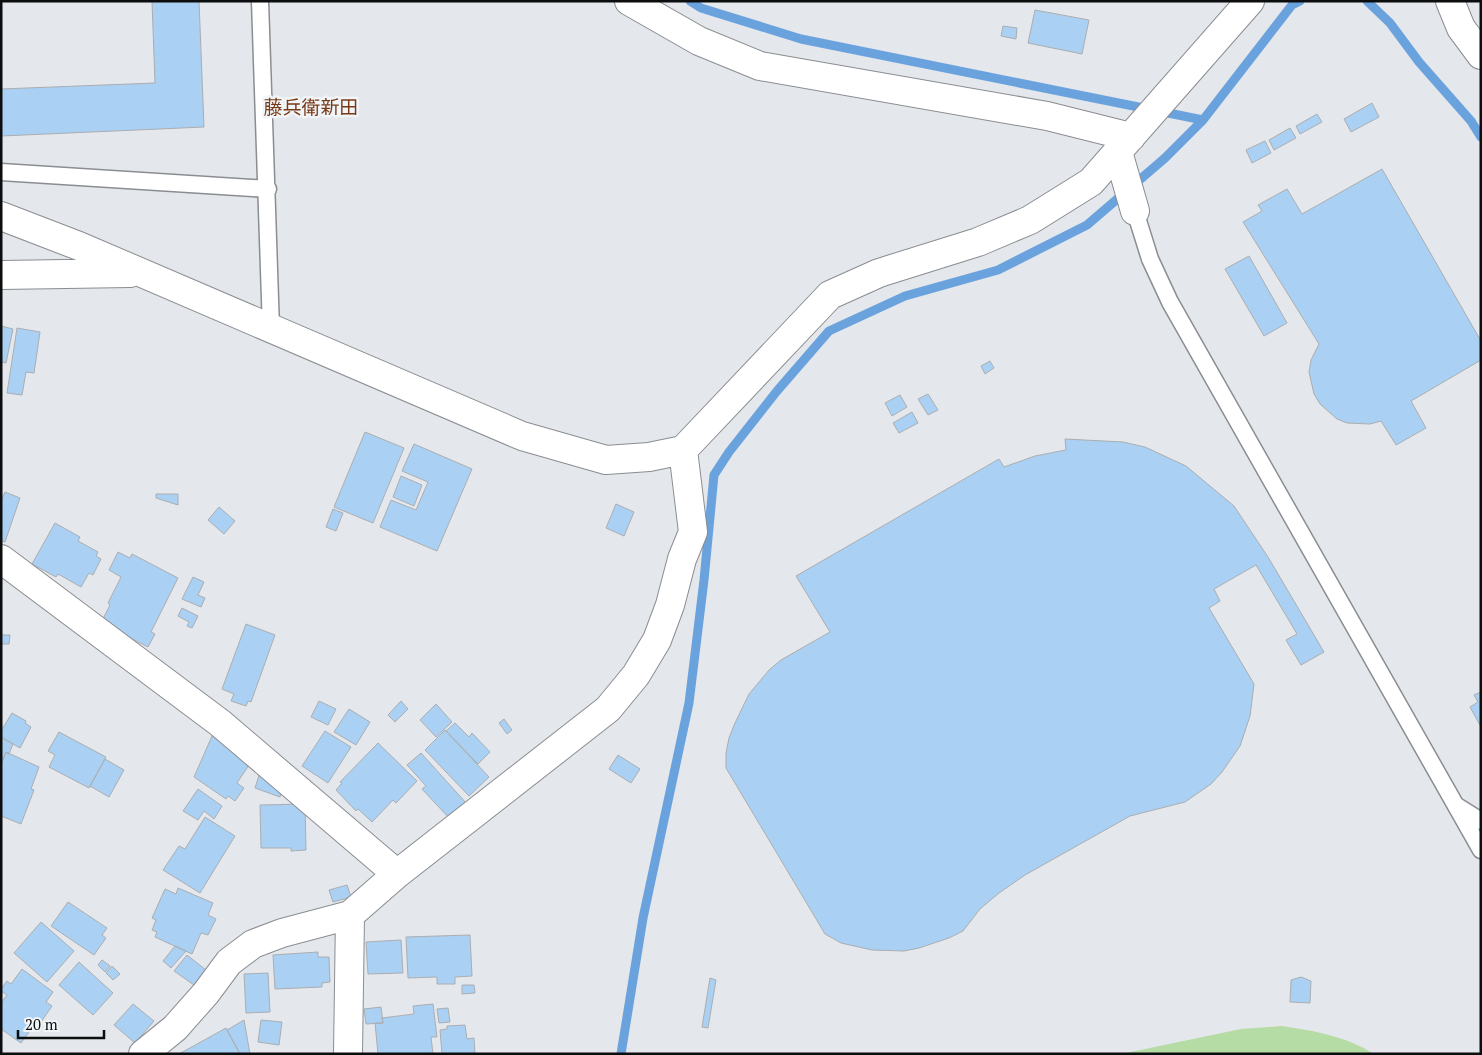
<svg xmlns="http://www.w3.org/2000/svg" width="1482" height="1055" font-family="'PT Serif','Noto Sans JP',serif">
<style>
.green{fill:#b6dca5}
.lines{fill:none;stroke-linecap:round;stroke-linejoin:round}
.stream{stroke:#6aa2de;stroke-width:9}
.building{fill:#aad0f3;stroke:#abaeb1}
.lane-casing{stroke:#8a8d91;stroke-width:19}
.street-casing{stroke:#8a8d91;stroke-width:30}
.secondary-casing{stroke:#8a8d91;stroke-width:30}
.lane{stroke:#fff;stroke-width:16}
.street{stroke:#fff;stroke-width:28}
.secondary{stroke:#fff;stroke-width:28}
.labels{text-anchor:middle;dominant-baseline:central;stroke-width:5;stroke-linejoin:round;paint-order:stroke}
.quarter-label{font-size:19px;fill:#7a3a18;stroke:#f1f5f8}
</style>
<rect width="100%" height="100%" fill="#e4e7eb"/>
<path class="green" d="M1282,1026C1315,1031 1345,1036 1374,1054H1121L1241,1029Z"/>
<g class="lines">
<path class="stream" d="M690,1L701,8L801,39L1203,120
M1367,1L1390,23L1419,62L1471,121L1481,137
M621,1054L643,918L689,703L704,580L714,475L729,452L777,391L829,331L905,296L998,270L1087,225L1165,158L1203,120L1292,5L1300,1"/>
</g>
<path class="building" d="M152,1H199L204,127L1,136V89L155,83Z
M1035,10L1089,20L1082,54L1028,43Z
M1003,26L1017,28L1016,39L1001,36Z
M1372,103L1379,117L1351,132L1344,119Z
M1317,114L1322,122L1300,134L1296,126Z
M1290,128L1296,138L1274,150L1269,140Z
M1265,141L1271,153L1252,163L1246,150Z
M1382,169L1481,341V360L1411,401L1426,428L1396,445L1381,421L1370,424L1347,423L1337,419L1320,404L1314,394L1309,372L1311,360L1319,344L1243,222L1262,211L1258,205L1287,189L1302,214Z
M1249,256L1287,323L1264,336L1225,269Z
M1,326L13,329L6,363L1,362Z
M17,328L40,332L34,373L26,372L22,395L7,393Z
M990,361L994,368L985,374L981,366Z
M928,394L938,410L928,415L918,399Z
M900,395L907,407L892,416L885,403Z
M912,412L918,423L899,433L893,423Z
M365,432L404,448L373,523L334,507Z
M1065,439L1123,442L1145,447L1186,466L1234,506L1268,557L1324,652L1301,665L1286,640L1297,634L1256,565L1214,589L1220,601L1209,608L1254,684L1250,716L1240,746L1222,772L1211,784L1185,802L1130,816L1025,875L999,893L980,909L963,931L949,938L919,948L904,951L872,950L841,943L825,934L726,768V753L729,738L735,723L749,694L769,670L781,660L830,632L796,576L999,459L1004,467L1035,456L1066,450Z
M414,444L472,469L437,551L380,527L391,500L416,510L428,482L402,471Z
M401,476L422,485L414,506L393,497Z
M5,492L20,498L5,542L1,541V501Z
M156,494H178V505L156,498Z
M616,504L634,512L624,536L606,528Z
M219,507L235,521L224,534L208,520Z
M333,509L343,513L336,531L326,527Z
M55,523L80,537L78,541L98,552L96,556L101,559L93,575L89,573L81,587L58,574L56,577L32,564Z
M118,552L130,558L132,554L178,578L151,632L155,634L148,647L101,623L110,605L108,603L121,577L109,570Z
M193,577L204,582L198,595L205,598L201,607L182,599Z
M182,608L198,616L192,628L187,626L189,622L178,616Z
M246,624L275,635L251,702L248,701L246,706L231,701L234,694L222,689Z
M1,635H10L9,644H1Z
M1481,692V727L1470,707L1478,702L1474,695Z
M319,701L336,709L328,725L311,717Z
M401,701L408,709L395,722L388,715Z
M436,704L452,722L436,737L420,720Z
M349,709L370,722L356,745L334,732Z
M12,713L26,721L25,723L31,727L20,748L1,737V731Z
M504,719L512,730L507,734L499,723Z
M455,723L469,737L472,733L490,752L478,764L446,731Z
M445,730L489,777L469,796L425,750Z
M325,731L351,747L328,783L302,766Z
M59,732L106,757L89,788L49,767L55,755L48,751Z
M212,736L251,762L237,783L244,788L235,801L228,796L226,799L194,777Z
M1,737L13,744L9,754L6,752L1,764Z
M378,743L417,781L396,803L393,800L372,822L358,809L356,811L336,790L342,783L340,782Z
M6,752L39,767L31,789L34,790L21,824L1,816V764Z
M421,753L467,804L450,819L422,789L426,786L407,765Z
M618,755L640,769L631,783L609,769Z
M105,759L124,770L109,797L90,786Z
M260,772L284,784L280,797L255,788Z
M198,789L222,806L214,819L204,811L198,820L183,811Z
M305,804L306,850L291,851V848H261L260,805Z
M205,817L235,836L200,893L163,870L179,846L185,849Z
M347,885L351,897L333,902L329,890Z
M178,888L213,903L208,915L216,919L208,935L201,933L192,954L155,937L157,932L152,930L156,920L152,918L165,889L176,894Z
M68,902L107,928L102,935L106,938L94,955L51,926Z
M41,922L74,951L47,982L14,953Z
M470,935L472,976L455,977V984H437V977L408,978L406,937Z
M401,940L403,973L368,974L366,942Z
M175,946L186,951L171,968L163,961Z
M318,952V957H329L330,982L322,983V987L275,989L273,955Z
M187,955L206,970L194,985L174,971Z
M102,960L110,966L105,972L98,965Z
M79,962L113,993L93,1015L59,985Z
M112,966L120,974L113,980L106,973Z
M22,969L53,992L46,1002L52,1006L41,1022L38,1020L21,1043L1,1029V1003L7,995L1,991V989L7,981L11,984Z
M268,973L270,1012L246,1013L244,974Z
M1301,977L1311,981L1310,1003L1290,1002L1291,980Z
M710,978L716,980L708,1028L702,1027Z
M462,985H474L475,993L462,994Z
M133,1004L154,1021L135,1043L114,1025Z
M433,1004L437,1037H431L433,1054H378L375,1023H383L382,1018L414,1014L413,1006Z
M381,1007L383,1023L366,1024L364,1009Z
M448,1008L450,1022L439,1023L437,1009Z
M244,1020L250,1054H240L227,1030Z
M261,1020L282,1022L279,1045L258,1042Z
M465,1025L467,1039L474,1038L475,1054H442L440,1030L447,1029V1026Z
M226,1028L240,1054H179Z"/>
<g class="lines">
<g class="lane-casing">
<path id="lane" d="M260,1L271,329
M1,172L268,189
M1135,211L1150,259L1170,302L1481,850
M1457,806L1481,821"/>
</g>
<g class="street-casing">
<path id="street" d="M629,1L699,41L760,66L1047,116L1131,137
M1118,152L1135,211
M1,216L79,246L522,436L606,460L649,457L683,450L830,295L879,273L978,242L1030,220L1091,182L1250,1
M1,275L130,273
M1,559L220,723L397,874
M143,1054L175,1028L206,993L229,962L253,944L282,933L350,915L397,874L608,709L636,675L657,640L670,605L682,559L693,532L683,450
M348,1054L350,915"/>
</g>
<g class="secondary-casing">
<path id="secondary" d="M1450,1L1461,28L1481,55"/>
</g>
<use href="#lane" class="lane"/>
<use href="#street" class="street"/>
<use href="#secondary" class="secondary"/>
</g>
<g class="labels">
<g class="quarter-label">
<text x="311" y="106">藤兵衛新田</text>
</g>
</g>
<rect width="1482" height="1055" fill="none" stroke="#0c0d0e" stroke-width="5"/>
<path d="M18 1030v8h86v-8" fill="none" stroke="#0c0d0e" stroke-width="2.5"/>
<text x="25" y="1030" font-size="15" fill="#0c0d0e" stroke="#f1f5f8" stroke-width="4" paint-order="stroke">20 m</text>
</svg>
